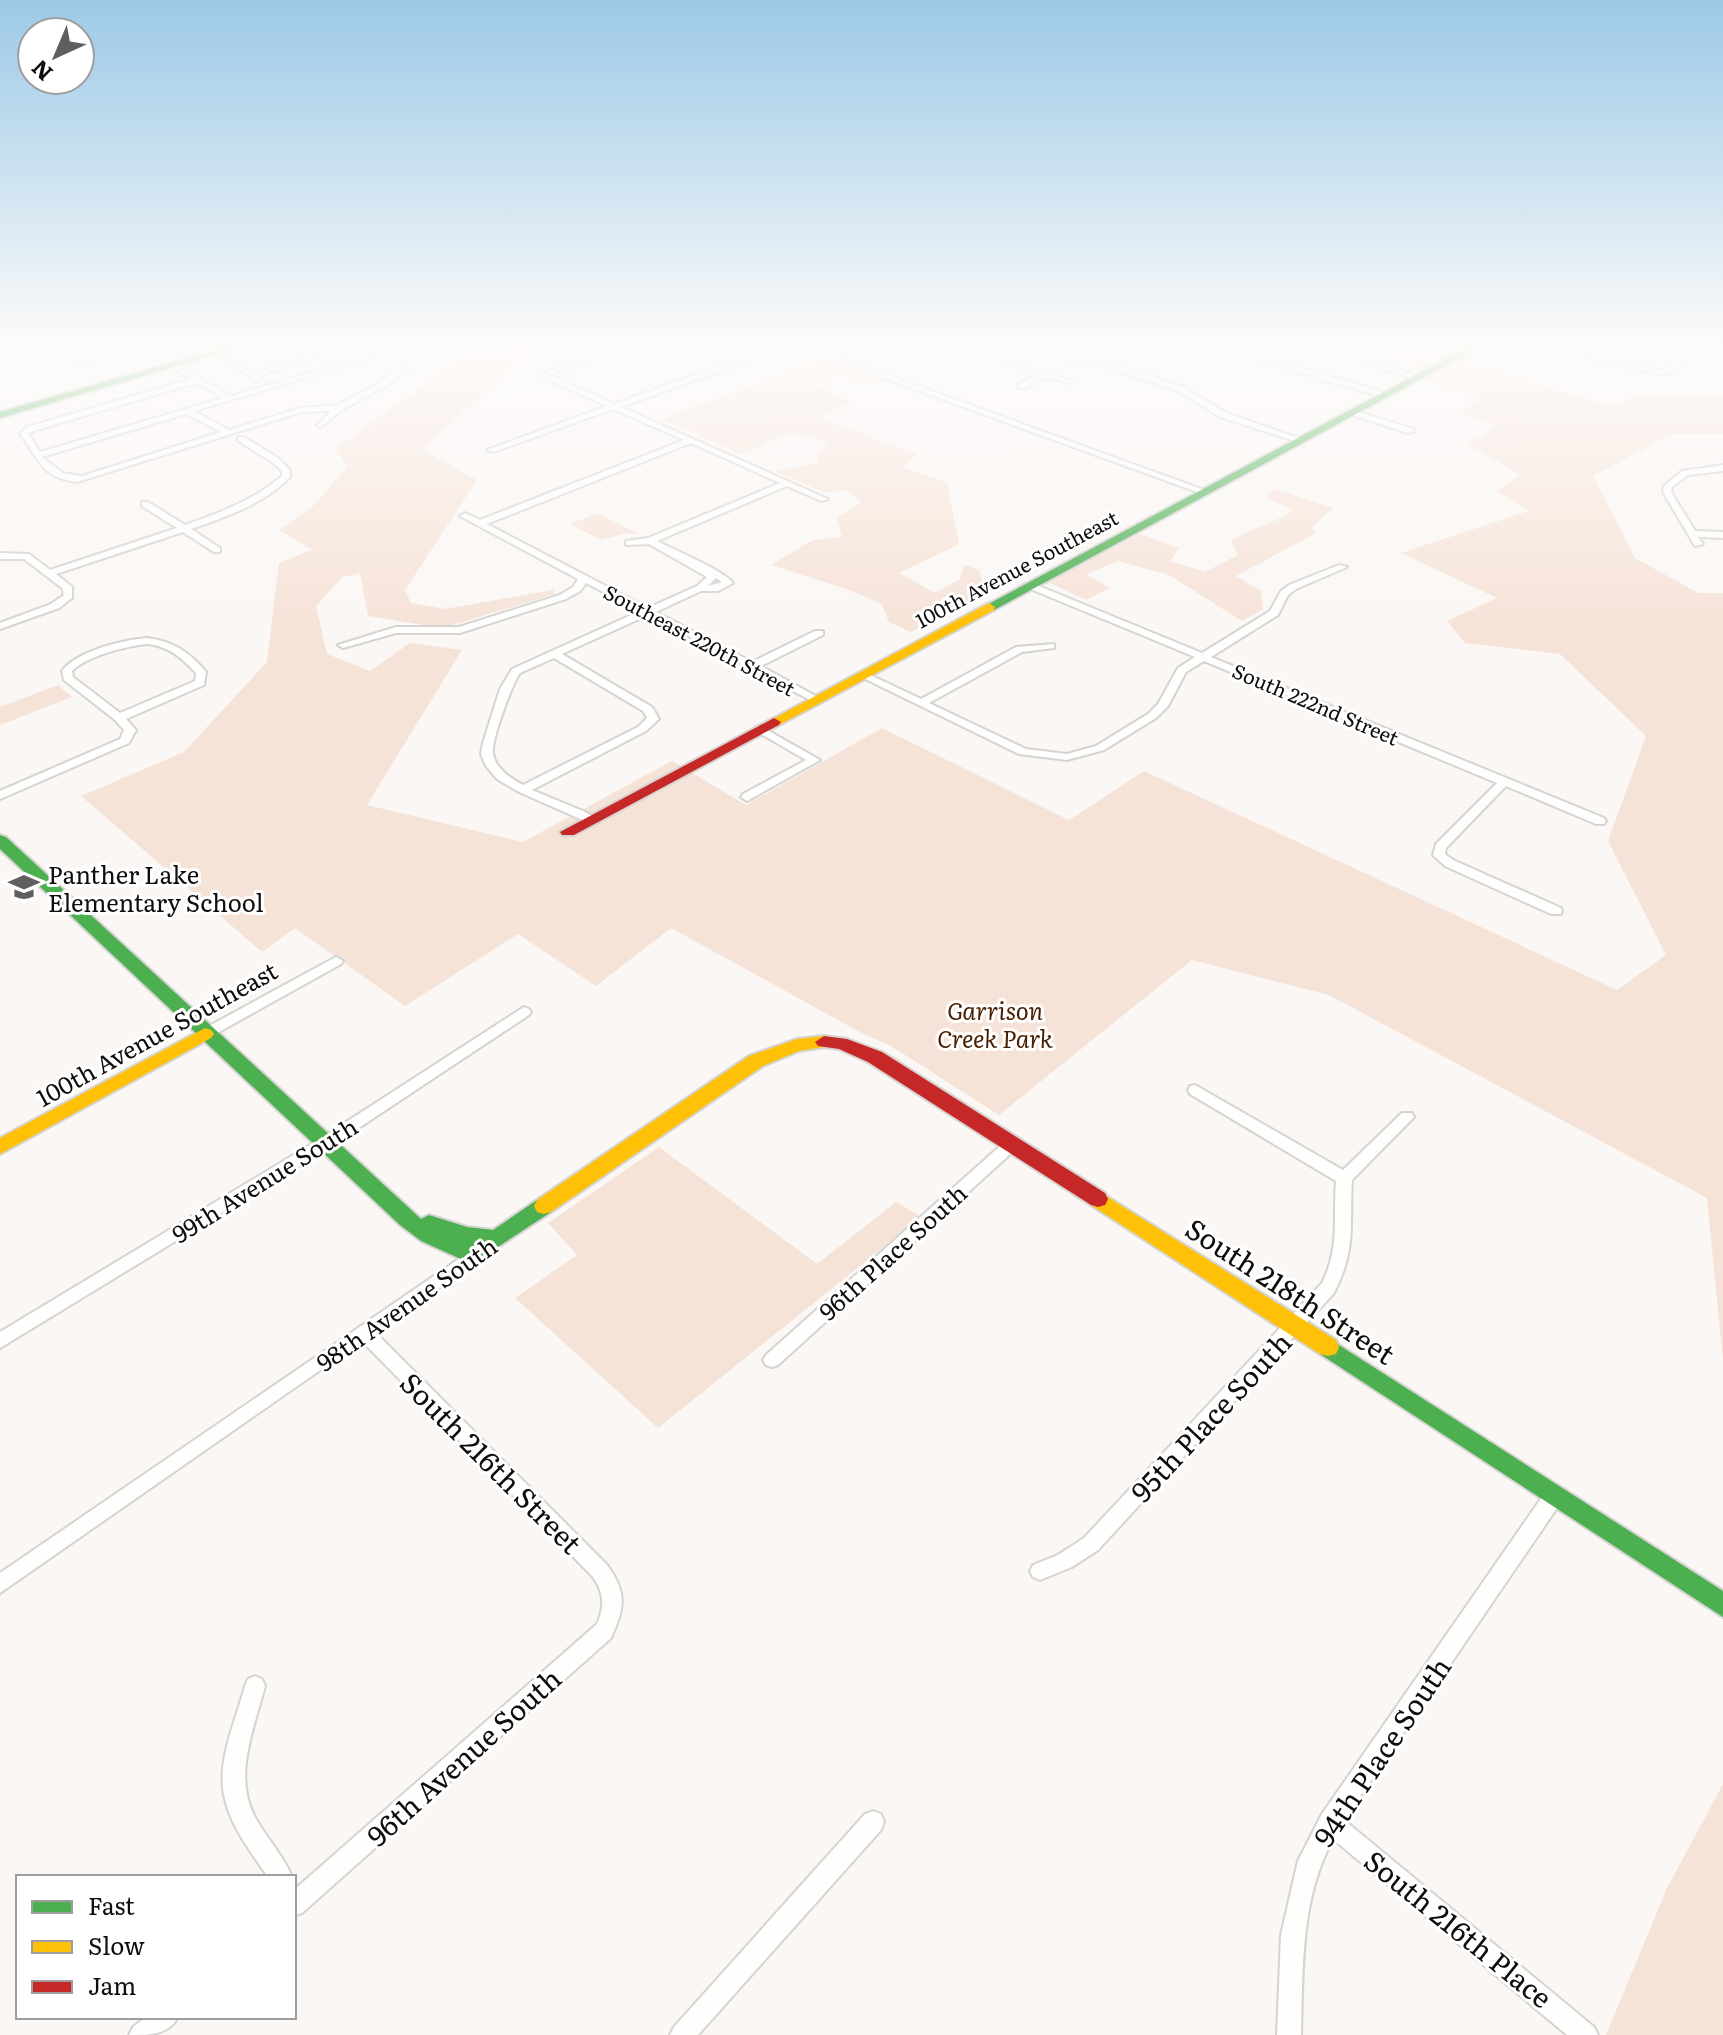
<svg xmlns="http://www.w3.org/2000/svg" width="1723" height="2035" font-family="Literata,serif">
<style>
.green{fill:#f6e3d8}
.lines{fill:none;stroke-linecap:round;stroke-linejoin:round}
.street-casing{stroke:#d6d4d2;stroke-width:4}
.fast-casing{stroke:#d6d4d2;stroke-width:4}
.slow-casing{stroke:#d6d4d2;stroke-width:4}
.jam-casing{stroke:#d6d4d2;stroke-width:4}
.street{fill:#fefefd;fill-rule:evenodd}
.fast{fill:#4caf50;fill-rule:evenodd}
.slow{fill:#ffc107;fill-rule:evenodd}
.jam{fill:#c62828;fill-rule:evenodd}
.labels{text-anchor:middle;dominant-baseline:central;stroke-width:6;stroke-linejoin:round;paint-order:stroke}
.far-street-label{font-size:20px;fill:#0f0d0c;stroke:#fff}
.poi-label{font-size:24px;fill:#0f0d0c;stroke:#fff;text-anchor:start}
.park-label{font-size:24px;font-style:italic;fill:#471e01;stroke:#fff}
.street-label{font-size:24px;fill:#0f0d0c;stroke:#fff}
.near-street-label{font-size:28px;fill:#0f0d0c;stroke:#fff}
</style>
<rect width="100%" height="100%" fill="#faf7f4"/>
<path class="green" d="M472,342H526L527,352L423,450L477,480L405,590L411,603L445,609L553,590L555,594L442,628L368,616L360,573L342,577L316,606L327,654L370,671L410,643L462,650L367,805L523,842L672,761L746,805L882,728L1069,820L1144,771L1617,990L1666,955L1608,841L1646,736L1560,654L1465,643L1447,621L1497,598L1401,553L1528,511L1497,491L1520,475L1468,444L1496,426L1461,415L1482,396C1433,383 1422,382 1388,342H1433L1464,363L1614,407L1634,394L1723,395V434H1673L1593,476L1635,558L1698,593H1723V1361L1707,1198L1329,995L1192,960L999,1115L891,1046L858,1031L671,928L596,986L518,934L405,1006L295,928L262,952L81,796L184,752L267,662L279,563L312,550L279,530L313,506L347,467L336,448L479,346Z
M823,360L875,380L865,384L840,374L812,384L853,402L819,417L917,455L902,467L947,482L959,544L899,573L935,593L960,579L964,565L979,570L986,592L911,632L889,622L882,604L847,589L771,565L813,540L842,537L837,518L862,502L844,490L825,493L775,471L818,463V456L827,442C780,424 781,442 740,454L663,419Z
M1275,489L1333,508L1312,527L1316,533L1236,576L1261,591L1263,609L1242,621L1169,575L1118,561L1086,574L1110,588L1086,600L1048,582L1140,534L1179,548L1170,561L1205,572L1238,555L1231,541C1252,526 1273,525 1293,510L1266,497Z
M598,513L639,534L626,533L601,540L570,524Z
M58,685L72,697L0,725V707Z
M659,1147L817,1264L896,1202L921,1217L658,1428L515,1298L577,1255L548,1223Z
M1723,1784V2035H1606L1667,1888Z"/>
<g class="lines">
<g class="street-casing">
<path id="street" d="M49,342H57L71,354L93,361C77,366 58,356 49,342Z
M192,342H201L253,373L306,357L290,350V346H296L313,355L357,342H368L258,376L261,379L257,381Z
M633,342H644L549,375L614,404L787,342C804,342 818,354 831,354C843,354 859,342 875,342L838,357L1207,491L1200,493L793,345L621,407L828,499L821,501L787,486L657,541C675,550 724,571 733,583L718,591H701L656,612L752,662L815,631H823V635L761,666L821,699L820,701H812L648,615L562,654L652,707L659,719L646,731L532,790L583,811L597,819L591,823L587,822L519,792L497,779L486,766L481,754L483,743L500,689L512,669L640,611L586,583L580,591L566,599L460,633H396L343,648L338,645L396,627H459L560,595L573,587L578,579L460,516L465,513L480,520L684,440L613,409L494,452L487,450L607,406L538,375ZM691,443L780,483L648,538L626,541V545L649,544L707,577L697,586L648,608L487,524ZM716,578L722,582L708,586ZM554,658L643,711L647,718L638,727L523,785C511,778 495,769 493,753C491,741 512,684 520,673Z
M944,342H955L1072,381L1068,383L1047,377L1024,388H1018V384L1040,374Z
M1009,342H1020L1056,353L1112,363L1184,387L1226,413L1305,440L1298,442L1220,417L1178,391L1107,367L1052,357Z
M1328,342H1337L1373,361L1421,377L1417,379L1367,365Z
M1517,342H1531L1657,370L1665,369L1690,353L1685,349L1665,342L1691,345L1699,353L1670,373L1657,374Z
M399,346H419L429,353L383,388L343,409L321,427L317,425L331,411L302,412L77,482C39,477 40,459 20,434L27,427L191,379L168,367L167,365L171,363L231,396ZM399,350H417L420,353L377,384L338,405L300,408L229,430L194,411ZM196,383L223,398L40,452L29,434L33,431ZM186,414L221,432L82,476L63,473L42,457Z
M1247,352L1387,393L1388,395L1381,397L1244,356L1243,354Z
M1352,410L1414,429L1415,431L1408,433L1349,414V410Z
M238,437H244L278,458L290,470V477C264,504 226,517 191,529L220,548V552H214L183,532L56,574L72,587V598L59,608L0,629V623L51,604L64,595L62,588L24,559H0V553L29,554L50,570L177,528L142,506V502H148L185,525C219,513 254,500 282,476V471L272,462L238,441Z
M1723,465V471L1688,475L1672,487L1671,492L1695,531L1723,532V538L1698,537L1703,544L1695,546L1663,492L1664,486L1682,471Z
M1339,565L1347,567L1296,589L1288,595L1278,615L1211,657L1604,818L1606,821L1604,824H1596L1506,786L1446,848L1445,854L1453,860L1561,908L1562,911L1561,914H1551L1445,866L1433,855L1436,844L1497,783L1204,661L1186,672L1168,706L1156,718L1104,750L1067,760L1019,754L857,675L858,673H866L921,699L1016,647L1054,644V648L1022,652L929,703L1026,749L1067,754L1096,746L1148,714L1158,704L1178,668L1195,657L1028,588V584H1034L1202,653L1270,611L1281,591L1289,585Z
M147,638C172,641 190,652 206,672L204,685L126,719L136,730L129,743L0,799V791L120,739L124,730L115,720L64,680L62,671C77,651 122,640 147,638ZM147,644C168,646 181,657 196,673L195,681L120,713L73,677L72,671C87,656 126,646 147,644Z
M760,726L820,760L747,801L741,797L743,794L806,760L756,731V727Z
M336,957L343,961L341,964L210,1037L205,1039L198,1034L200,1031Z
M524,1007L529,1009L531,1012L529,1015L330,1147L0,1348V1332L320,1139Z
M1195,1085L1343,1170L1402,1113H1412L1414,1117L1352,1180C1349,1228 1357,1247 1334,1293L1098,1550L1072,1567L1040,1580L1033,1577L1030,1571L1033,1565L1058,1555L1084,1538L1322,1283C1340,1248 1333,1219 1336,1181L1190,1094L1188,1090L1190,1086Z
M1013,1137L1018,1139L1021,1143L1018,1147L778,1365L772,1367L766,1365L763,1360L766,1355L1008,1139Z
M472,1250L478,1251L480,1256L478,1261L375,1332L607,1565C627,1592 625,1608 611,1638L302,1913L294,1916V1890L597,1624C605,1606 604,1593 593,1577L362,1341L0,1593V1573Z
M1554,1488L1561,1490L1563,1496L1561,1502L1344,1820L1594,2027L1598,2035H1567L1333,1839C1300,1900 1303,1967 1301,2035H1277L1281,1935L1298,1861L1322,1814L1547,1490Z
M255,1676L262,1679L265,1686C254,1729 232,1777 256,1819C267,1839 284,1856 292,1877H268C251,1852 230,1826 224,1795C217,1760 236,1720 245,1686L248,1679Z
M873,1811L881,1814L884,1822L881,1830L698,2035H670L674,2027L865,1814Z
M146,2017H178C169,2035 149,2035 129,2035L133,2027Z"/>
</g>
<g class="fast-casing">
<path id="fast" d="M243,342H258L0,418V412Z
M1477,342H1489L994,610L983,607Z
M0,835L6,837L421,1219L429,1215L467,1227L493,1230L537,1200L544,1198L551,1200L554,1206L551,1212L472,1264L421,1241L400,1225L0,849Z
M1328,1338L1723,1591V1617L1320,1354L1317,1347L1320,1340Z"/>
</g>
<g class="slow-casing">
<path id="slow" d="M989,603L995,607L994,610L779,725H769L767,722Z
M205,1028L211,1030L214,1034L211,1038L0,1154V1138Z
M824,1036L833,1042L830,1046L799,1051L763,1066L551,1212L544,1214L537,1212L534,1206L537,1200L749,1056L797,1039Z
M1098,1191L1336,1340L1339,1347L1336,1354L1328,1356L1320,1354L1091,1205L1088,1199L1091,1193Z"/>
</g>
<g class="jam-casing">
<path id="jam" d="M774,718L781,722L779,725L574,835H562L560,832Z
M824,1036L847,1039L882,1052L1105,1193L1108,1199L1105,1205L1098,1207L1091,1205L868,1062L839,1049L818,1046L815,1042Z"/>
</g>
<use href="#street" class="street"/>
<use href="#fast" class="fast"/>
<use href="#slow" class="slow"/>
<use href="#jam" class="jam"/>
</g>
<linearGradient id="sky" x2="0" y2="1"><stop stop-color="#9cc9e7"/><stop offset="0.55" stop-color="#fdfbfa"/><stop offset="1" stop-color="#fdfbfa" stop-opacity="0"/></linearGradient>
<rect width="1723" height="627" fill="url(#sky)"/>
<defs>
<g id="school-bare" transform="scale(2.4)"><path d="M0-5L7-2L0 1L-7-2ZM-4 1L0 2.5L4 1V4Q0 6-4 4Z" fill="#615f5d" stroke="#fff" stroke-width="2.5" paint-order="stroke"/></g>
</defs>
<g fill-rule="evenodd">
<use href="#school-bare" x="24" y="887"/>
</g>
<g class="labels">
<g class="far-street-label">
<text transform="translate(1016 568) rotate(-28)">100th Avenue Southeast</text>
<text transform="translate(700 639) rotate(28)">Southeast 220th Street</text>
<text transform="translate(1316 703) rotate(23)">South 222nd Street</text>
</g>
<g class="poi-label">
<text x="48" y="873">Panther Lake<tspan x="48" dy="28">Elementary School</tspan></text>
</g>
<g class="park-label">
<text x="995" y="1009">Garrison<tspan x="995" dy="28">Creek Park</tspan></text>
</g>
<g class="street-label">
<text transform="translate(156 1033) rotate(-29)">100th Avenue Southeast</text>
<text transform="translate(264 1179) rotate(-32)">99th Avenue South</text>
<text transform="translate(892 1251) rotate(-42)">96th Place South</text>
<text transform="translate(406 1303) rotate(-35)">98th Avenue South</text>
</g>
<g class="near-street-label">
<text transform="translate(1291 1290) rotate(33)">South 218th Street</text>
<text transform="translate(1210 1416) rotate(-47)">95th Place South</text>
<text transform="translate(492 1462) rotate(45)">South 216th Street</text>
<text transform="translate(1381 1751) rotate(-56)">94th Place South</text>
<text transform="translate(463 1756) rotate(-42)">96th Avenue South</text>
<text transform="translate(1459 1928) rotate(39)">South 216th Place</text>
</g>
</g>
<rect x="16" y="1875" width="280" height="144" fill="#ffffff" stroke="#9f9e9e" stroke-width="2"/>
<rect x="32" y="1901" width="40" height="12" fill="#4caf50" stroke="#9f9e9e" stroke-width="2"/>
<text x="88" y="1915" font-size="24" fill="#0f0d0c">Fast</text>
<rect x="32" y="1941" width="40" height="12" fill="#ffc107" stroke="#9f9e9e" stroke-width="2"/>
<text x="88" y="1955" font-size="24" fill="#0f0d0c">Slow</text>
<rect x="32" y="1981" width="40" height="12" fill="#c62828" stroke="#9f9e9e" stroke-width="2"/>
<text x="88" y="1995" font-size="24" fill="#0f0d0c">Jam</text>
<g transform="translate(56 56) rotate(224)"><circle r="38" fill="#ffffff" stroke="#9f9e9e" stroke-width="2"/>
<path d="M0-6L14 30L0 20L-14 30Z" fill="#615f5d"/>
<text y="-12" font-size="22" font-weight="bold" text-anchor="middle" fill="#0f0d0c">N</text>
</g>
</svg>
